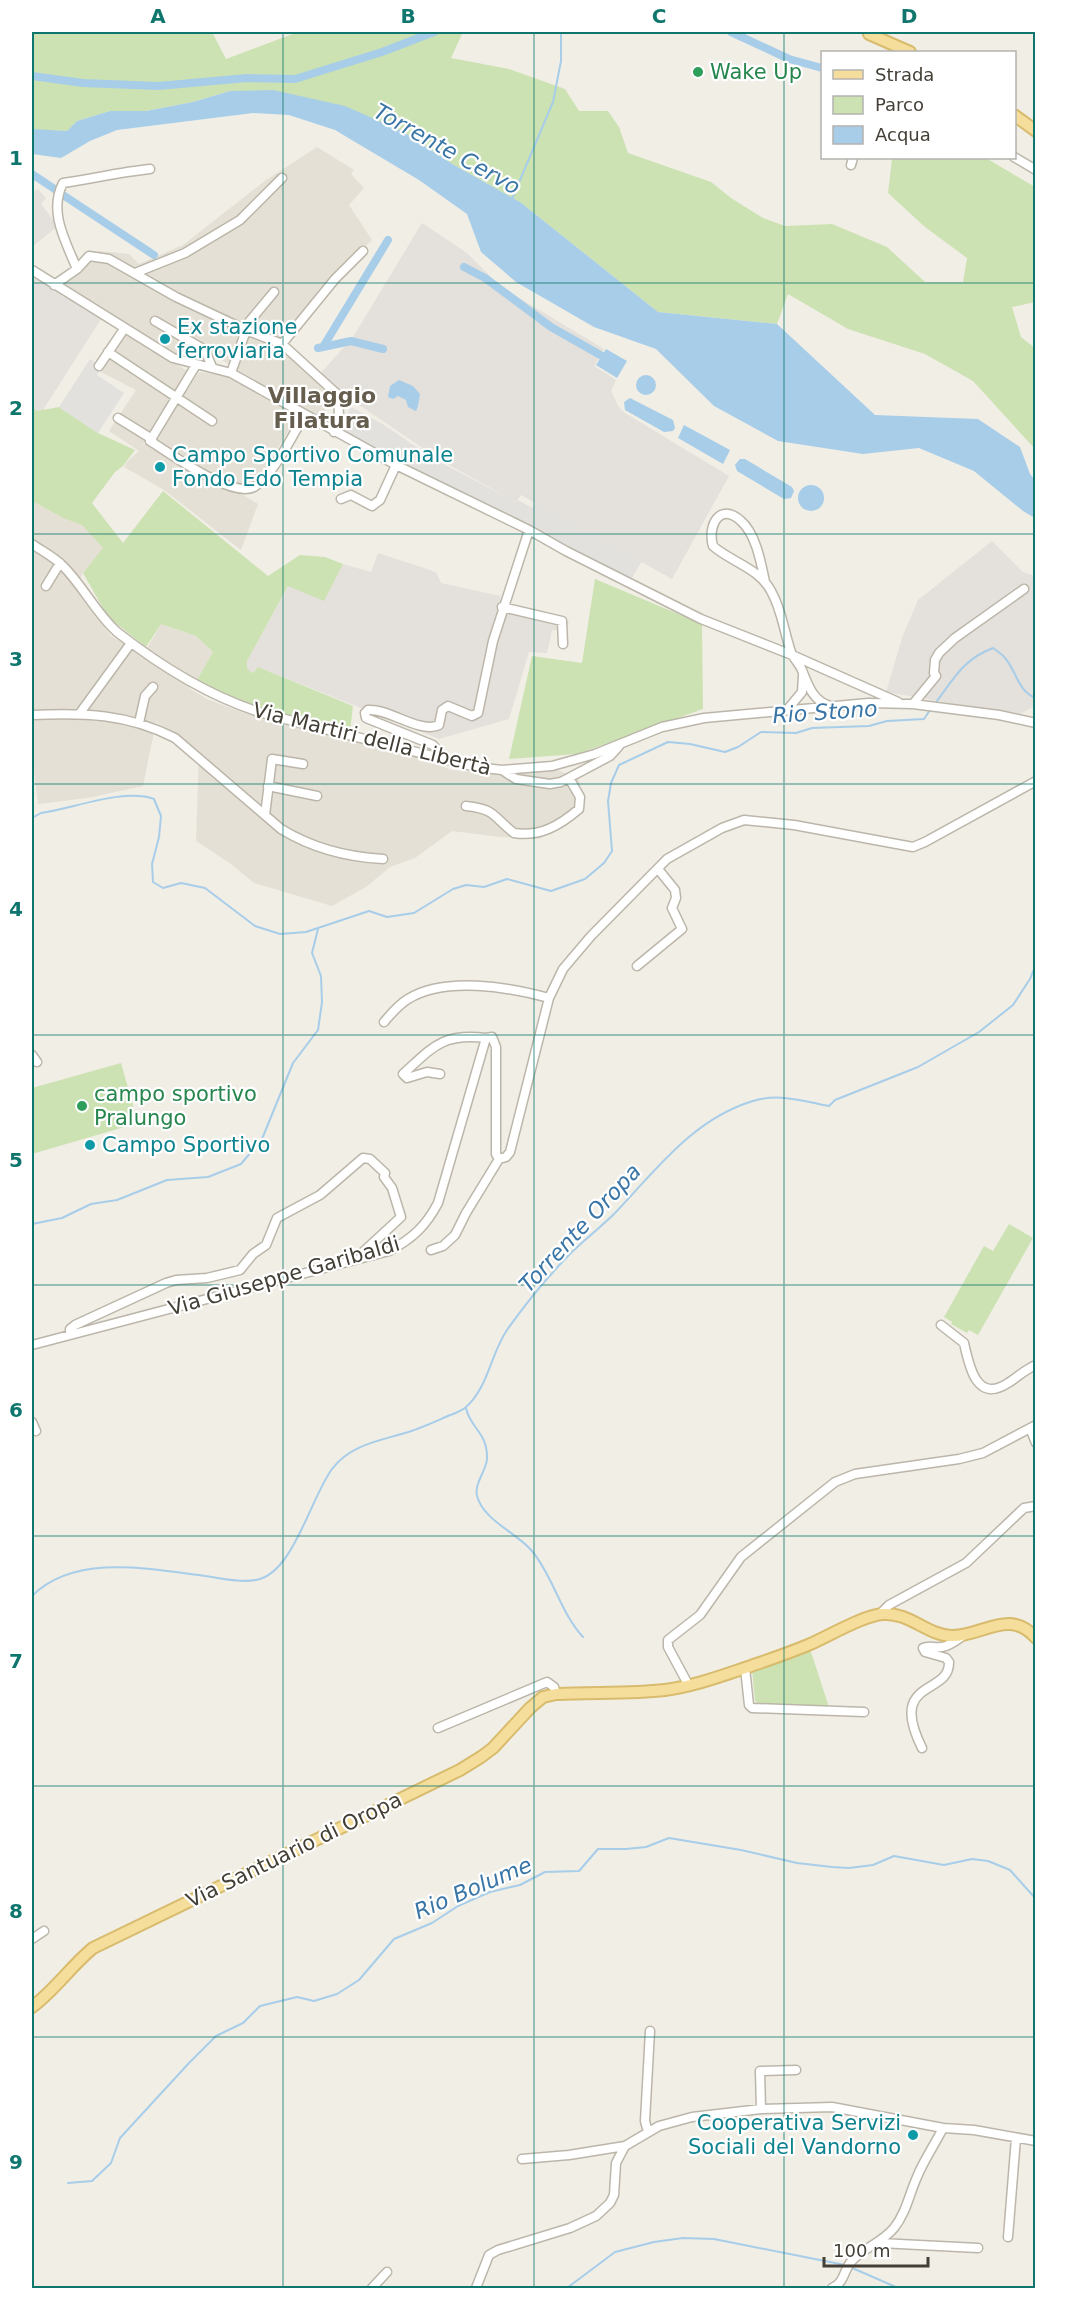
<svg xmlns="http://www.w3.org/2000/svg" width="1067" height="2320" font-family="'DejaVu Sans',sans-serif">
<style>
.residential{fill:#e5e0d5}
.industrial{fill:#e4e0db}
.green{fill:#cce2b2}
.parking{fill:#e3e1de}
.water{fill:#a7cde9}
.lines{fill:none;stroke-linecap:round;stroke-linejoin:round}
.stream{stroke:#a7cde9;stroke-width:2}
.canal{stroke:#a7cde9;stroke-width:8}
.minor-casing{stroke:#bcb6aa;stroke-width:11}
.major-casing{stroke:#d8bb6d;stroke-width:14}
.minor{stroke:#fff;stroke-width:8}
.major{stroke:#f5de9c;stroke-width:10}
.grid{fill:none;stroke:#0f766e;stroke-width:1.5;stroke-opacity:0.55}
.leisure-dot{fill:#2e9e5b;stroke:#fff;stroke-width:2}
.culture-dot{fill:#0f9aa8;stroke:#fff;stroke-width:2}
.labels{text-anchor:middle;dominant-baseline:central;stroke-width:4.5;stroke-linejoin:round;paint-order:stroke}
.leisure-label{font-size:21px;fill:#27864d;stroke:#fff;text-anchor:start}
.culture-label{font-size:21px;fill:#0d838f;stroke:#fff;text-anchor:start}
.street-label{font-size:21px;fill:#443f36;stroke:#fff}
.water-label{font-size:22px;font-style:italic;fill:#3975a6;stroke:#fff}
.neighbourhood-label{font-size:22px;font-weight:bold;fill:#655d4e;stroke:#fff}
.neatline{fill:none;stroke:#0f766e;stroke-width:2}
.grid-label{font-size:20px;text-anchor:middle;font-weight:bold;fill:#0f766e}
</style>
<rect width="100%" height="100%" fill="#f1eee6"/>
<path class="residential" d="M317,147L354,170L351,174L364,188L349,205L372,240L330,280L276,345L314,376L330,397L323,417L297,406L207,351L200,359L176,353L54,285L99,251L129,254L139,264L183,245L266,180Z
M120,329L189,372L166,411L141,447L149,439L258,504L241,550L164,490L124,467L127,462L139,451L109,431L136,390L101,372L104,353Z
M199,372L233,376L300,413L258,479L240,487L223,480L154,439Z
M32,501L63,518L82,525L104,548L83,573L76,588L111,636L143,655L161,624L196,636L213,652L197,680L189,688L207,699L244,713L433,761L450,770L489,773L556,769L579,780L583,812L540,839L500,837L452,831L415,858L390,867L366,887L332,906L254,883L231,864L196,841L199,751L156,722L143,786L88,798L38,804L32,756Z"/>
<path class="industrial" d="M38,189L46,198L41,204L58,226L32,247V193Z
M422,223L467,253L501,287L604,349L594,366L616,380L611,391L618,406L625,413L729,476L672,579L521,495L516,502L442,461L340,392L320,374L353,337Z
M32,268L103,316L43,410L37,411L32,407Z
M992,541L1023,572L1035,576V706L1018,715L886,692L903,635L918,600Z
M378,553L436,572L441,583L500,596L502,606L569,622L565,630H552L547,653L529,652L509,719L439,739L258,667L253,673L247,670V661L289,585L324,600L343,564L371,572Z"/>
<path class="green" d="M32,32H212L226,59L298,32H463L451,58L509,69L565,89L579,111H608L619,127L628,153L711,182L731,198L763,218L785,226L832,224L887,247L925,282H963L967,258L925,227L888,193L892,159L893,158H986L1035,187V302L1012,307L1021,337L1035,348V449L973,381L925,354L848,329L788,294L777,324L658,312L520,202L454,165L402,131L230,91L193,102L146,111H110L77,121L67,131L33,130Z
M32,407L37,411L59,407L98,433L135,450L123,466L115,472L92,503L123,543L163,491L268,576L300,555L325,557L343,564L324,601L288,586L247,661V669L253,673L258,667L353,706L350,731L241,703L197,680L213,652L196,636L161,624L146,647L108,617L83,573L103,548L82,525L63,518L32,501Z
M595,579L702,624L703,709L577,754L509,759L532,656L582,663Z
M121,1063L138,1123L32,1154V1088Z
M1009,1224L1033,1238L978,1335L969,1330L967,1333L951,1324L952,1322L944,1317L984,1246L993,1251Z
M810,1649L829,1707L758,1705L755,1700L752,1670Z"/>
<path class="parking" d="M90,359L102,367L97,375L124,393L98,433L59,407Z
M351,407L381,423L436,460L516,502L518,500L532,508L535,502L642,561L632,578L508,518L339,428Z"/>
<path class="water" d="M273,90L345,106L402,131L454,165L520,202L658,312L777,324L875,415L978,419L1020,447L1030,474L1035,480V518L1023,511L974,471L919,448L863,454L778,441L714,406L656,349L594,327L516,282L481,252L467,214L419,180L335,130L289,115L253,113L117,130L90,141L61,158L32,154V129L67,131L77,121L110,111H146L193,102L230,91Z
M606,349L627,361L617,378L596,365Z
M636 385a10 10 0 1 1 20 0a10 10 0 1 1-20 0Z
M399,380L413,386L420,394L418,406L416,411L408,407L406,400L398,396L393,399L388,397L390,386Z
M630,398L673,420L675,428L673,431L664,432L625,410L624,402Z
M684,425L730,450L723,464L678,438Z
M740,459H745L792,487L794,491L791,498L784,499L737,471L735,465Z
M798 498a13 13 0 1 1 26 0a13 13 0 1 1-26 0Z"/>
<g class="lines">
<path class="stream" d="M512,199L553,102L561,61V32
M934,705C953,680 963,659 993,648C997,651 1002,654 1005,658C1016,670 1018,692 1036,698
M32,818L41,813C75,808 124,788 154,799L161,816L159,837L152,864L153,882L163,888L181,883L205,888L255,926L280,934L306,932L369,911L387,917L414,913L453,889L466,885L484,887L507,879L551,891L585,879L604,863L612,851L608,801L611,783L619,765L668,742L690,744L725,752L738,747L761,732L796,733L812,728L869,726L887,721L924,719L930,710
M32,1224L62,1218L91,1204L117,1200L167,1180L208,1177L241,1164L262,1139L293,1063L318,1030L322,1002L321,976L312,953L318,929
M466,1408C470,1428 487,1432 487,1457C488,1469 474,1482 477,1496C484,1521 516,1532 532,1551C553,1576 560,1612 583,1637
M32,1596C75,1553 151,1569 205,1576C221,1578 239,1583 256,1580C293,1574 311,1497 332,1469C350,1445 378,1441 405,1433C419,1429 434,1422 448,1416C453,1414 462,1411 466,1407C488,1388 491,1353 507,1330C524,1306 545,1280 566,1258C581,1242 599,1229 615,1213C656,1170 693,1119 753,1101C779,1093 803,1101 829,1106L835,1100L918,1067L979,1032L1013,1005L1030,979L1036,964
M68,2183L92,2181L111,2163L120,2138L189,2063L216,2036L243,2023L260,2006L297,1997L314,2001L337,1994L359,1980L394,1939L432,1923L458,1906L490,1892L520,1885L545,1872L579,1871L598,1849H626L646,1847L669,1838L741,1850L797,1863L832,1867L849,1868L873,1865L894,1856L944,1865L972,1859L988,1861L1010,1870L1036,1899
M850,2267L898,2288
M567,2288L615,2252L654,2242L683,2238L714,2239L845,2265"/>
<path class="canal" d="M731,32L789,59L822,68
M32,76L83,83L158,86L247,78L295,79L382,52L434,32
M32,174L56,190
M63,195L154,255
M464,267L485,278L551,327L609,360
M323,347L351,341L383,349
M318,348L323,347L388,240"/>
<g class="minor-casing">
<path id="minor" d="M1014,157L1036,170
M851,165L853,158
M77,269C66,242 48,212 63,183C92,179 120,172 150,169
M32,270L173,358L231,373L396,465L529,530L566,551L701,619L792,655L898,702
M135,273L185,253L240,220L282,178
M54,285L77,269L89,256L109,259L176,297L246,330L282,344L338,395L339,416L334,432
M155,321L205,350L212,367
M282,344L335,279L363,251
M108,352L212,421
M196,365L150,441C170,453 232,499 254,487C274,475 292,435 305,415
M99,366L124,329
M231,373L249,322L274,292
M118,418L152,439
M341,499L351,495L372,506L380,500L396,465
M32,544C42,551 54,557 63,566C83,586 96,613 117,632C163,668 213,699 269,715L476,767L502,770L552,766L595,754L662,727L704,718L868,703L913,704L999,715L1036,723
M765,582C761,563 756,534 741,521C720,501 707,526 713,546C731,562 759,568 771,591C782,610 784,632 791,652C793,658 798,662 801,668C808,683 811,700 830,706
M46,586L60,563
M502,607L562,621L563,644
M913,704L936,676L934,673L935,660L939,653L955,638L1024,589
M787,710L802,692L803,675
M80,713L131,643
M32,715C84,713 126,713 175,738L281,829C312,848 346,857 383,859
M139,723L145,696L153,687
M446,760L433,745L366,718L365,713L368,710C389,708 419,734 439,725L442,710L448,706L472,716L478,713L493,641L529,530
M502,770L516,779L550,784L561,782L610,756L619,746
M268,786L317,796
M466,806C496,809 493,817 514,833C540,837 559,826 579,809L580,797L569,778
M265,815L272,759L303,764
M637,966L682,929L672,908L676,898L675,890L658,869
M384,1022C391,1014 398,1005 408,999C445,976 509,987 549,998
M32,1055L37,1062
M440,1074L427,1072L407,1078L403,1074C433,1047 442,1033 486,1038
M431,1250L443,1246L455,1235L466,1213L499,1159
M941,1325L964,1343C969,1365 976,1404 1008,1383C1018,1377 1024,1370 1036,1365
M70,1334V1329L75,1325L166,1283L176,1280L207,1278L240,1270L253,1254L266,1245L277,1218L320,1195L363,1158L370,1159L385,1173L384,1177L392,1188L401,1217L363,1252L361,1258
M32,1345L389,1251C412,1239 426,1226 438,1203L486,1038L492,1037L496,1047V1154L499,1159L506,1157L510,1152L549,998L563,969L591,936L667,859L722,828L744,820L794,825L913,847L925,842L1036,781
M32,1422L36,1431
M1030,1428L1036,1443
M881,1613L889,1605L966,1563L1024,1508L1036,1506
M745,1668L749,1705L752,1708L864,1712
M689,1686L668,1647V1640L700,1615L741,1557L835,1482L855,1474L959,1459L983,1453L1036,1425
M438,1728L547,1682L554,1687L556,1694
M922,1748C887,1678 950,1696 949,1662L946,1658L925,1652L923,1648C929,1645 934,1648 942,1647C950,1646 957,1640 964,1635
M32,1939L44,1931
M761,2109L760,2071L796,2070
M648,2132L645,2121L650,2031
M522,2159L569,2155L625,2146
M1008,2237L1016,2138
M880,2243L978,2248
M372,2288L387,2272
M476,2288L489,2255L498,2250L570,2228L596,2216L610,2203L614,2195L616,2163L625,2146L659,2126L692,2117L761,2109L832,2107L943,2128L974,2130L1036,2141
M832,2288C844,2283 843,2273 850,2263C860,2249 881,2244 894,2228C906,2213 909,2195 917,2177C924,2160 935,2144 943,2128"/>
</g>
<g class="major-casing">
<path id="major" d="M869,34L910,52
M1014,115L1036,131
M32,2007C55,1990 71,1966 93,1948L460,1770L481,1757L493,1748L530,1708L543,1697L556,1694C591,1692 631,1694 665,1690C694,1686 721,1676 748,1667C768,1660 789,1653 808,1645C827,1637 864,1615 883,1614C909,1612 927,1635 951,1636C982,1637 1009,1607 1036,1638"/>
</g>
<use href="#minor" class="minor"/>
<use href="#major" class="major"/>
</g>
<path class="grid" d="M283,32V2288M534,32V2288M784,32V2288M32,283H1036M32,534H1036M32,784H1036M32,1035H1036M32,1285H1036M32,1536H1036M32,1786H1036M32,2037H1036"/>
<g class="leisure-dot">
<circle cx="698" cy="72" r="6"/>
<circle cx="82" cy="1106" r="6"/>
</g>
<g class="culture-dot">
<circle cx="165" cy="339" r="6"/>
<circle cx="160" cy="467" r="6"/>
<circle cx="90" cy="1145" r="6"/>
<circle cx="913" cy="2135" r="6"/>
</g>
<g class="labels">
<g class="leisure-label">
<text x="710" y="72">Wake Up</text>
<text x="94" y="1094">campo sportivo<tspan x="94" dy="24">Pralungo</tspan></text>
</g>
<g class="culture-label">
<text x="177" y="327">Ex stazione<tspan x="177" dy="24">ferroviaria</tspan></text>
<text x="172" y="455">Campo Sportivo Comunale<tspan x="172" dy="24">Fondo Edo Tempia</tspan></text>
<text x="102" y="1145">Campo Sportivo</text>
<text x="901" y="2123" text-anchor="end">Cooperativa Servizi<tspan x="901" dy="24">Sociali del Vandorno</tspan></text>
</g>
<g class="street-label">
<text transform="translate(372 739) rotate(14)">Via Martiri della Libertà</text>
<text transform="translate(284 1276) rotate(-16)">Via Giuseppe Garibaldi</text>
<text transform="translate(294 1850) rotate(-26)">Via Santuario di Oropa</text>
</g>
<g class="water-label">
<text transform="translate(447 149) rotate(29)">Torrente Cervo</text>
<text transform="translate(825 712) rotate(-4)">Rio Stono</text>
<text transform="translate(580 1228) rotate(-47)">Torrente Oropa</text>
<text transform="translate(473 1888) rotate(-23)">Rio Bolume</text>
</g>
<g class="neighbourhood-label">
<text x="322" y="395">Villaggio<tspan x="322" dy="25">Filatura</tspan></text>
</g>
</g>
<rect width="1067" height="2320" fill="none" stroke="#ffffff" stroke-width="66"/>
<rect x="821" y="51" width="195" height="108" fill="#ffffff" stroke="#b4b2af" stroke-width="1.5"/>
<rect x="833" y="70" width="30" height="9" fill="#f5de9c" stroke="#b4b2af" stroke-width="1.5"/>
<text x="875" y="81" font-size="18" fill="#443f36">Strada</text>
<rect x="833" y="96" width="30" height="18" fill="#cce2b2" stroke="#b4b2af" stroke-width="1.5"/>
<text x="875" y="111" font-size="18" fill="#443f36">Parco</text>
<rect x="833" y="126" width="30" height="18" fill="#a7cde9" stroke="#b4b2af" stroke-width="1.5"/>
<text x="875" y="141" font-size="18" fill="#443f36">Acqua</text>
<path d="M824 2257v9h104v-9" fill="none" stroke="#443f36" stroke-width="3"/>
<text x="833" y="2257" font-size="18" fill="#443f36" stroke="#ffffff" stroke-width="4.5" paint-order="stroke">100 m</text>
<rect x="33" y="33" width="1001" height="2254" class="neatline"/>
<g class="grid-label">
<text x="158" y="23">A</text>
<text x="408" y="23">B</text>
<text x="659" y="23">C</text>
<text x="909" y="23">D</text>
<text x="16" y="165">1</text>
<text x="16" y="415">2</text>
<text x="16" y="666">3</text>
<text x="16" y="916">4</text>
<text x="16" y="1167">5</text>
<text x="16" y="1417">6</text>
<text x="16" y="1668">7</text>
<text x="16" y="1918">8</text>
<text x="16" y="2169">9</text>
</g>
</svg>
